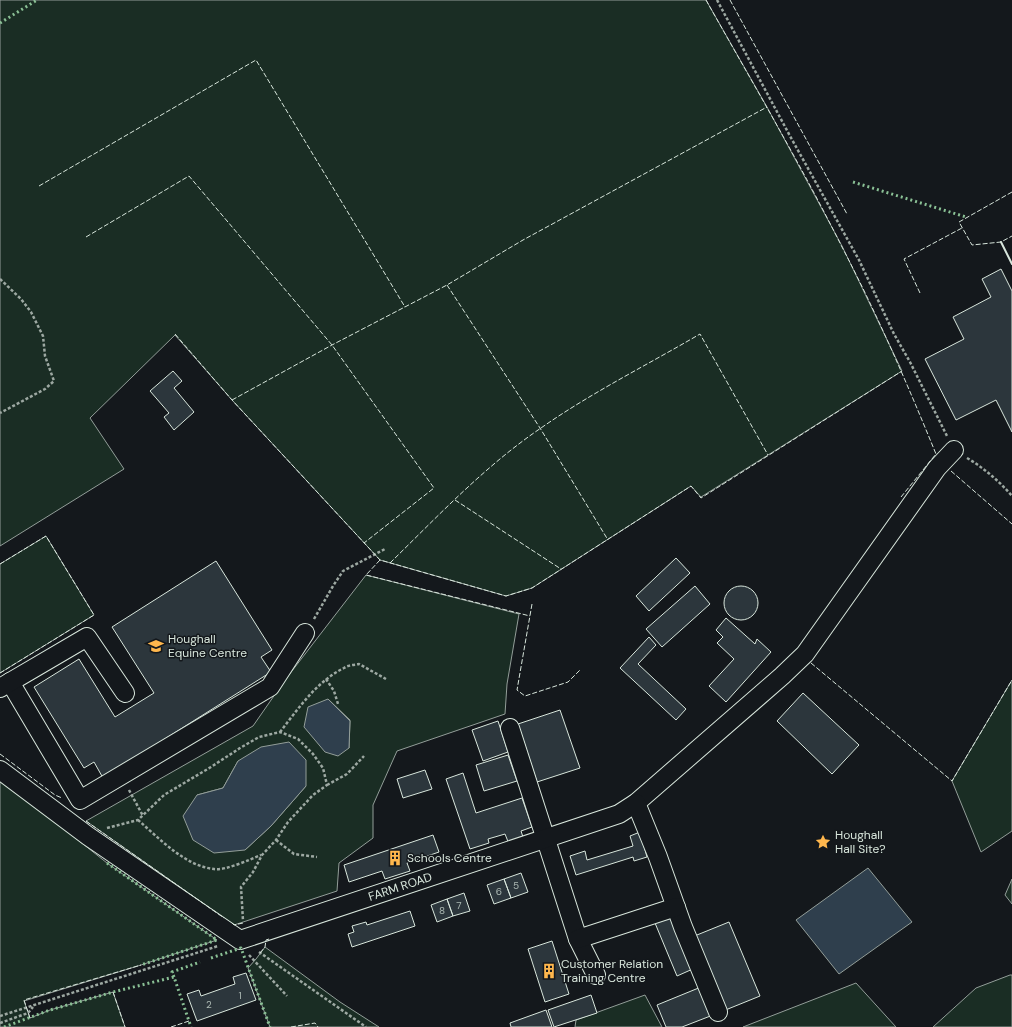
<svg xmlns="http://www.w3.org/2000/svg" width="1012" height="1027" font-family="'DM Sans',sans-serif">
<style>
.green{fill:#1a2d24;stroke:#939e99;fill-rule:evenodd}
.water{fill:#2f3f4d;stroke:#939e99}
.building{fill:#2c363c;stroke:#d8e6dc}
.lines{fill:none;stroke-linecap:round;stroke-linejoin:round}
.minor-casing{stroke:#d8e6dc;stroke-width:20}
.path{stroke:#9da8a2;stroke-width:2.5;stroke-dasharray:3 2;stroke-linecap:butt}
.minor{stroke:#14181c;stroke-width:18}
.hedge{stroke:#8ac095;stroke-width:3;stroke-dasharray:2 3;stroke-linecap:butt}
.fence{stroke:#d8e6dc;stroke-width:1;stroke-dasharray:5 2;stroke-linecap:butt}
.wall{stroke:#d8e6dc;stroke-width:2}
.labels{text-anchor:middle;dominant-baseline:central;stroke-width:3;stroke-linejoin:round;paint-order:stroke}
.number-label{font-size:10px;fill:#adbab4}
.poi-label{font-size:12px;fill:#d8e6dc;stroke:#14181c;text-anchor:start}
.street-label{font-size:12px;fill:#d8e6dc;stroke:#14181c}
</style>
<rect width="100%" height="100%" fill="#14181c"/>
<path class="green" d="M0,0H706L767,107L842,246L902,371L701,497L691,486L532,588L506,596L380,560L232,400L175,335L90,418L124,469L0,546Z
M46,536L94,615L0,673V564Z
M366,575L519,614L507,684L505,714L397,751L373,805V838L339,863L337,891L234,925L86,821L253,726L285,680ZM328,699L350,720L349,748ZM238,761L306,786L271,826L245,850L197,795L223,788Z
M1012,680V831L981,852L952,781Z
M0,778L107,863L217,940L141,965L24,1001L30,1018L50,1010L113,992L125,1027H0Z
M1012,879V904L1005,895Z
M265,947L340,1002L379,1027H270L248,968L256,959Z
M1010,975H1012V1027H933L976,988Z
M856,983L896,1027H743Z
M645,995L662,1027H575L576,1020Z"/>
<path class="water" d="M328,699L350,721L349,748L338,756L325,752L304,727L308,707Z
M289,742L306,760V786L271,826L245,850L214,853L193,840L183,816L197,795L223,788L238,761L261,747Z
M868,868L912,922L839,974L796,920Z"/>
<path class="building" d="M1001,269L1012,291V432L996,400L956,420L925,359L964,339L953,317L991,297L982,279Z
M173,371L182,381L174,388L194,412L174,430L164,417L169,413L150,391Z
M676,558L690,573L649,611L636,596Z
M216,561L272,650L261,657L271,672L103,778L94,762L84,768L34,687L79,659L115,717L154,693L112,627Z
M724 603a17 17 0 1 1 34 0a17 17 0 1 1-34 0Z
M695,586L710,604L662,647L646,629Z
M726,618L755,644L757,639L771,652L726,702L709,686L734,659L717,643L723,637L716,630Z
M649,637L656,645L638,664L686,709L676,720L620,668Z
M803,693L859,745L832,774L777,721Z
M560,710L580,768L537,782L518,724Z
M498,721L508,752L483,761L472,730Z
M508,755L517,781L484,791L476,765Z
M425,770L432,789L403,798L397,779Z
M463,773L476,813L522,798L532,827L521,831L524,840L509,844L505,834L488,839L489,843L470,849L446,779Z
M640,832L647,857L634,861L633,857L576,875L570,856L585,851L587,860L633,846L630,836Z
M433,835L439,852L407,863L410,871L385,879L382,871L349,882L344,865Z
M521,873L528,892L511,898L504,879Z
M504,879L511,898L494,904L487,885Z
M464,893L470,911L453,916L447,899Z
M447,899L453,916L437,922L431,905Z
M410,911L415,926L352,947L348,934L354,932L352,926L366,922L367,925Z
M672,915L695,968L677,976L655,923Z
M729,922L760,996L723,1011L692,937Z
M552,941L569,994L545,1002L528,949Z
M246,973L256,1000L197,1021L187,994L199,990L201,996L235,984L233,977Z
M701,987L713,1015L682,1027H666L657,1005Z
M591,995L597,1013L554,1027L548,1010Z
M546,1010L552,1027H511L510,1023Z"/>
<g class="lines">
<g class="minor-casing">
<g id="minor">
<path d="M10,682L80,800L270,687L305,633"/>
<path d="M0,688L87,637L125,693"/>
<path d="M510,728L578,939L596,975"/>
<path id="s1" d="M0,770L88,836L240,940L619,814L636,803L782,676L805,654L937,468L954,450"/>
<path d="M636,803L658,857L683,927L718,1012"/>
<path d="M578,939L676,907"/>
</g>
</g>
<path class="path" d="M717,0L790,136L859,260L894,334L910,362L947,436
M0,279L21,299L31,312L43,336L45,356L54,381L45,389L0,413
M967,458C984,468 999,481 1012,496
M314,619L333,586L343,571L385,549
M326,679L334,691L338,704
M280,732C298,709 317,681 344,668C348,665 354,665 359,664L386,679
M327,785L347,774L364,756
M129,790L143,816
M138,820C160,839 185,866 214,869C225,871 251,859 261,855
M107,828L138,820L164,795L211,767L240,748L259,737L280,732L298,739L313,754L323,768L327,785L313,795L288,822L276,840L262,855L253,872L241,887L243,921
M276,840L294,854L317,857
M259,952L366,1027
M249,955L287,996
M0,1016L218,946
M0,1023L28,1013L33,1007"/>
<use href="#minor" class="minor"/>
<path class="hedge" d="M0,23L37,0
M853,182L966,217
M107,863L217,940L141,965
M211,958L241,948L270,1027
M174,977L172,972L200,962
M4,1027L50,1010L113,992L174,977L191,1027"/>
<path class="fence" d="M706,0C752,82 800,163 842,247C877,314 907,383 936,454L901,497
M730,0L847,214
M39,186L256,60L405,307
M1012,192L959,222L972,245L1001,242L1012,236
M86,237L189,176L332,345L434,488L364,543
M447,285L540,428L608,540
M920,293L904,259L962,228L963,229
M175,334L232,400L380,560L506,596L532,588L691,486L701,498L902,371
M232,400L332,345L447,285L523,240L767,107
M951,471L1012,524
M455,500L561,569
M380,560L366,575L530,616
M390,563C438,516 485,466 541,428C591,393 647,365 700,334L768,455
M0,564L46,536L94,615L0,673
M532,604L517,690L525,696L568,682L580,670
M811,663L952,781L1012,680
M0,754L55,795L62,798
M86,821L224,918
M232,923L234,925L243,923
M260,953L265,947L266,940L269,939
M113,992L125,1027
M30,1018L24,1000L141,965
M171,1027L189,1021
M291,1027L315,1023L318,1027"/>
<path class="wall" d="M1001,242L1012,264"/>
</g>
<defs>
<g id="university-bare" transform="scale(1.2)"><path d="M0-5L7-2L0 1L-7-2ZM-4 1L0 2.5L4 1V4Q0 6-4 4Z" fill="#ffb74d" stroke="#14181c" stroke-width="2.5" paint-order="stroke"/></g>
<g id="sight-bare" transform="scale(1.2)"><path d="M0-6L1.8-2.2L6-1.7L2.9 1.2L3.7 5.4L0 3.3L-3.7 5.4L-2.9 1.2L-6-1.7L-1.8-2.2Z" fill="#ffb74d" stroke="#14181c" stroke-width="2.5" paint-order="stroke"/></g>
<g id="building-bare" transform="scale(1.2)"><path d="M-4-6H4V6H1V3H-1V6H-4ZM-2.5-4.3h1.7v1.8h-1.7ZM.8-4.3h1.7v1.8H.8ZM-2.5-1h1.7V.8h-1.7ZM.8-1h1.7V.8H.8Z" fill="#ffb74d" stroke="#14181c" stroke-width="2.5" paint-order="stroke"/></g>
</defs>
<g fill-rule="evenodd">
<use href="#university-bare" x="156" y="646"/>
<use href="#sight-bare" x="823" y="842"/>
<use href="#building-bare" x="395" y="858"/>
<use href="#building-bare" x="549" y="971"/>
</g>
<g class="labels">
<g class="number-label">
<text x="516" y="885">5</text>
<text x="499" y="891">6</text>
<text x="459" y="905">7</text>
<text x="442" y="910">8</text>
<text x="240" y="995">1</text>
<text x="209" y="1004">2</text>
</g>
<g class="poi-label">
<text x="168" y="639">Houghall<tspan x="168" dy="14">Equine Centre</tspan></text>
<text x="835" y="835">Houghall<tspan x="835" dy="14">Hall Site?</tspan></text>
<text x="407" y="858">Schools Centre</text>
<text x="561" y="964">Customer Relation<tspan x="561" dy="14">Training Centre</tspan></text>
</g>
<g class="street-label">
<text stroke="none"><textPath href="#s1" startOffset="463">FARM ROAD</textPath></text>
</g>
</g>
</svg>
